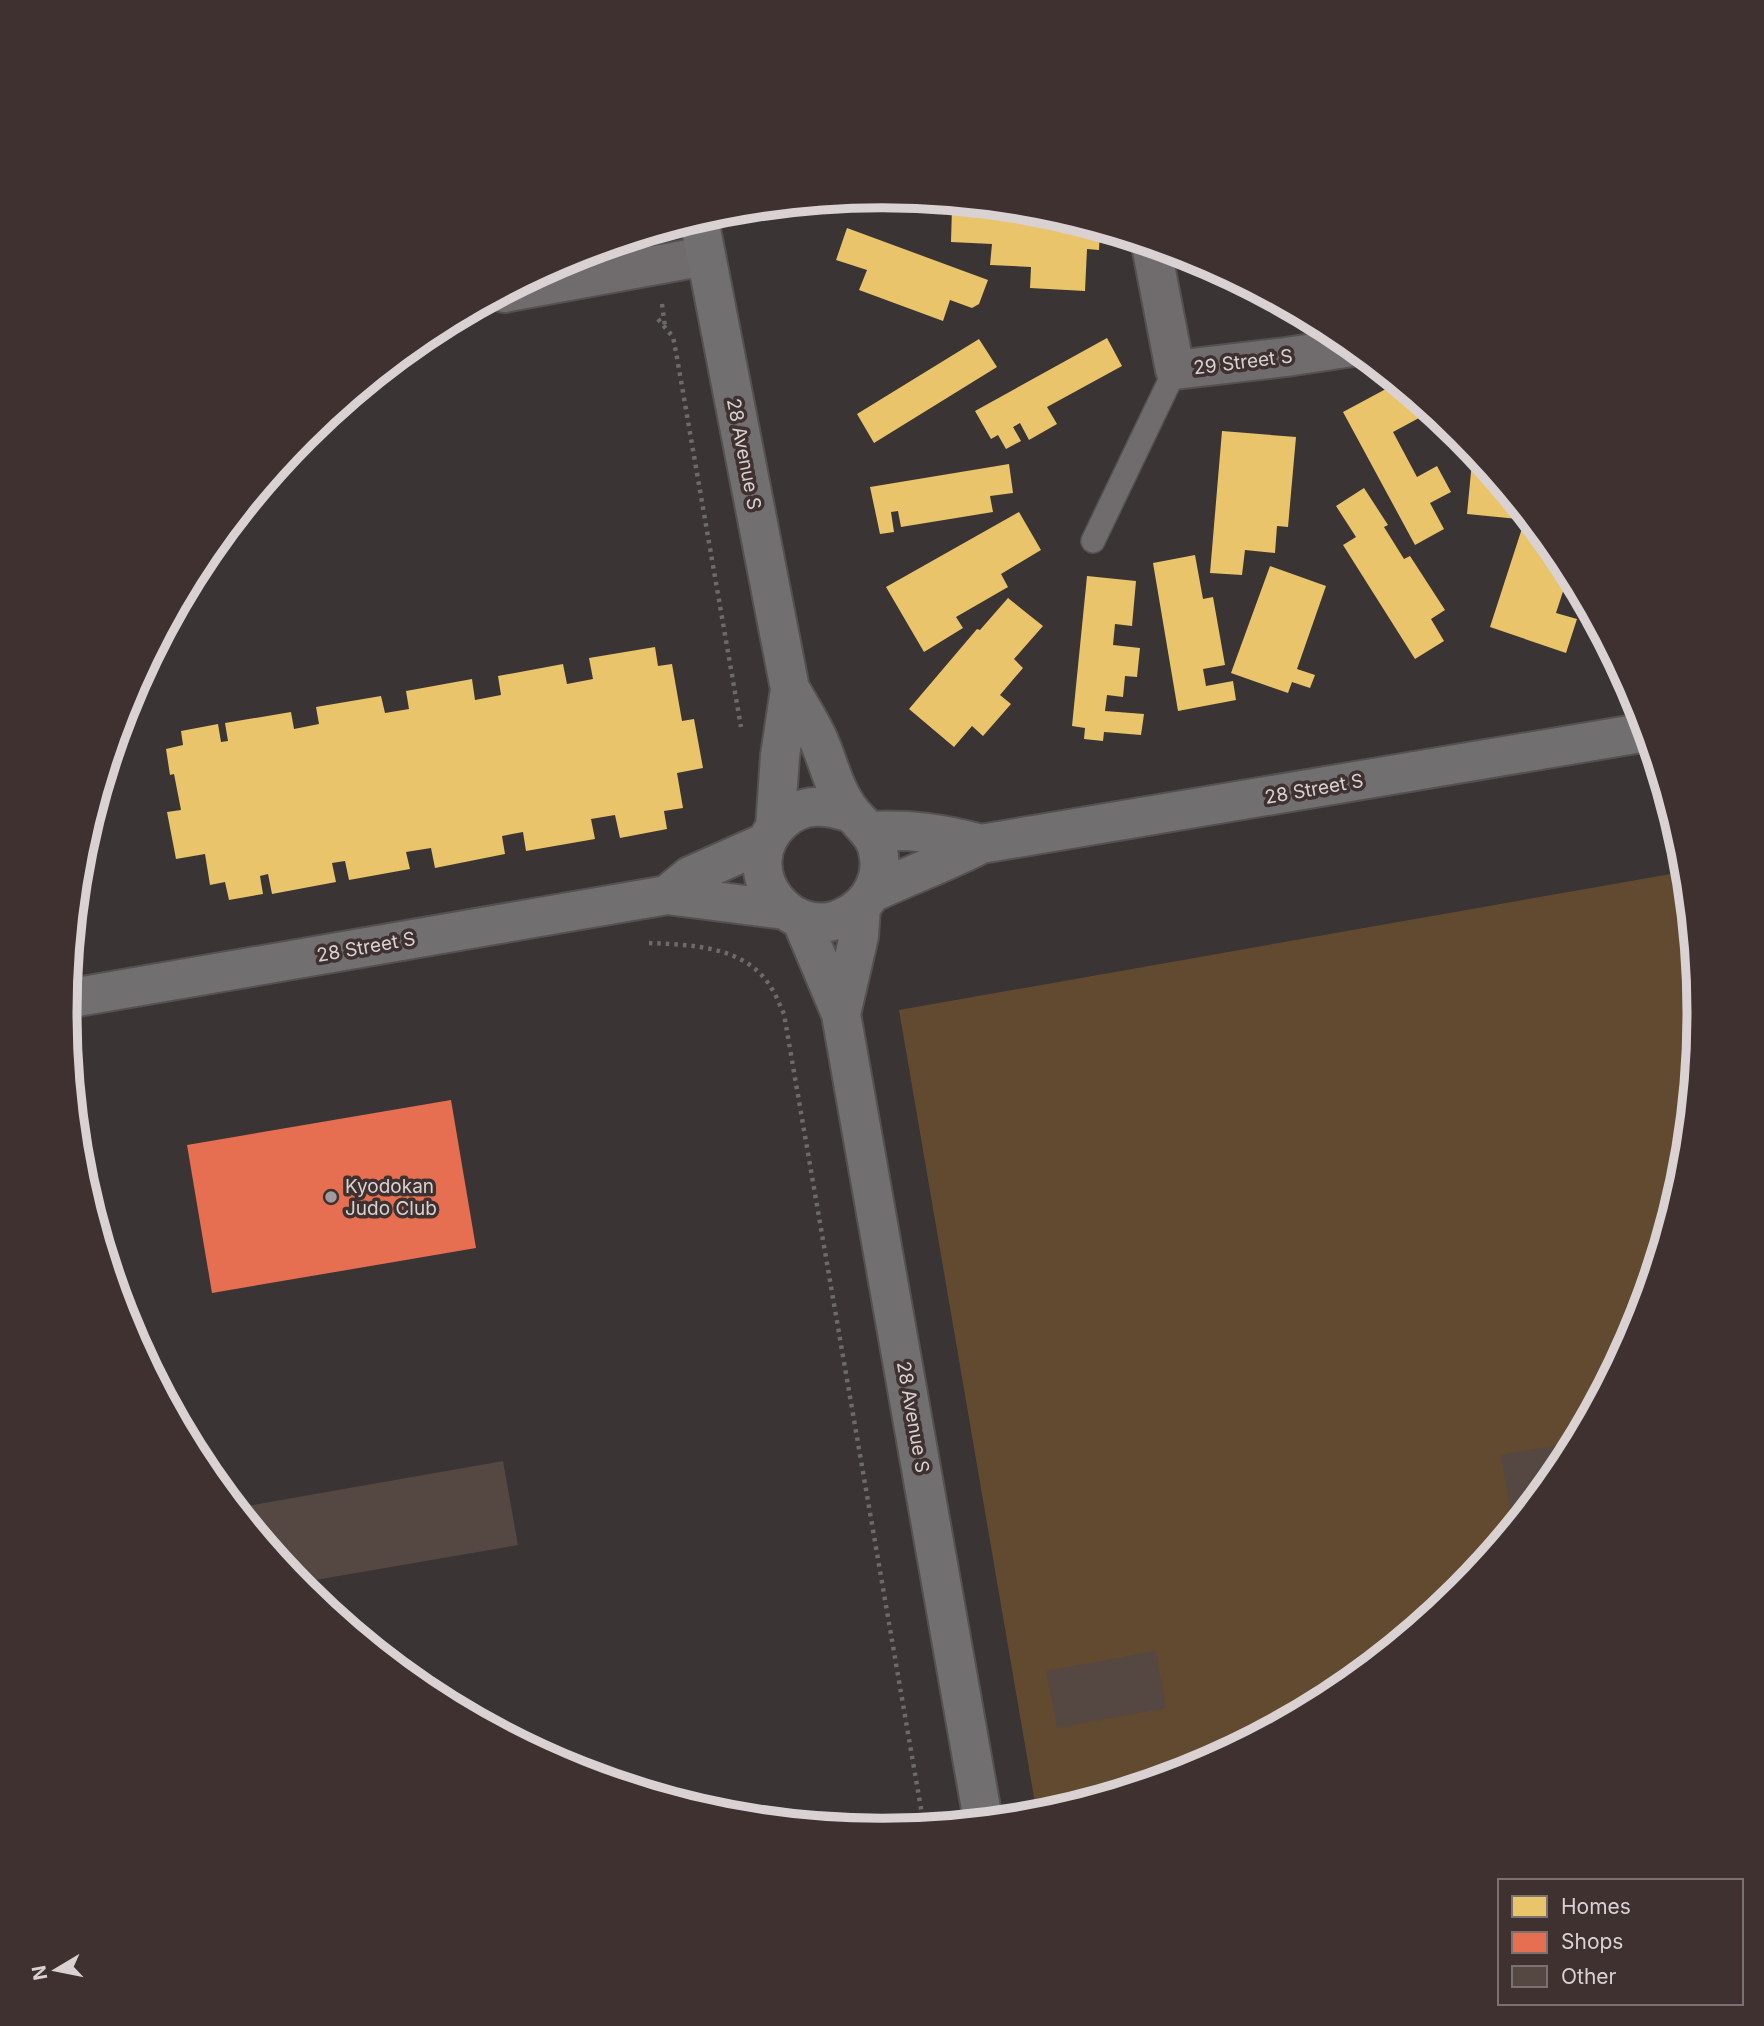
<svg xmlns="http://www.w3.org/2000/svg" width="1764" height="2026" font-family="Inter,sans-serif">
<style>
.green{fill:#614a30}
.homes{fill:#e9c46a}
.shops{fill:#e76f51}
.building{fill:#554742}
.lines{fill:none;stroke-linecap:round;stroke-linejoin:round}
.lane-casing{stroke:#565151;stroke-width:26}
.street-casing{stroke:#565151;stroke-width:42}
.secondary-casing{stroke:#565151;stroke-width:42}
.path{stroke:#6d6a6a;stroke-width:4.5;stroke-dasharray:3.5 5;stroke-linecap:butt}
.lane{stroke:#706c6d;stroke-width:23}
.street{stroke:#706c6d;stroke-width:38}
.secondary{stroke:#726f70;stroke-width:38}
.poi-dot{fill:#a29b9b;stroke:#3e3130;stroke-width:2.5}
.labels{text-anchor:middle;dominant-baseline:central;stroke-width:7;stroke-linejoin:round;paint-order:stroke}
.street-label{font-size:19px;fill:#dad2d2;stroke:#3e3130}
.poi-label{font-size:19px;fill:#dad2d2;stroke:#3e3130;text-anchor:start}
.rim{fill:none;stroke:#dad2d2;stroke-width:9}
</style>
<rect width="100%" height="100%" fill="#3a3434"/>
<path class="green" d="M1682,872L1690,919L1699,1013L1683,1173L1637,1326L1561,1467L1460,1591L1336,1693L1194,1768L1037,1815L899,1010Z"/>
<path class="homes" d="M952,207L1048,214L1100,229L1099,250L1087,249L1085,291L1030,288L1031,267L990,265L992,244L951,242Z
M847,228L988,280L979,304L972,308L950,300L943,321L859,290L867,270L836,260Z
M1107,338L1122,366L1047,407L1057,424L1029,440L1020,423L1013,427L1021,441L1006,449L998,435L991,439L975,411Z
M979,339L997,367L874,443L857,414Z
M1397,383L1403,388L1419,418L1393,432L1417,477L1437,466L1451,492L1430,503L1444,529L1415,545L1343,412Z
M1222,431L1296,437L1288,527L1277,526L1275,553L1245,550L1242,575L1210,573Z
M1473,451L1502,486L1501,497H1511L1519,507L1518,519L1467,514Z
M1009,464L1013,493L990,496L993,512L901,527L898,511L891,512L894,532L880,534L870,487Z
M1364,488L1388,525L1384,527L1404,559L1410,556L1445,610L1431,619L1444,641L1415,659L1343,545L1356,537L1336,506Z
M1019,512L1041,550L1001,574L1008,587L956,617L963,628L924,652L886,587Z
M1526,516L1562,559L1569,573L1556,613L1577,619L1566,653L1490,627Z
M1195,555L1203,599L1213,597L1225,665L1203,669L1206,686L1233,681L1236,700L1178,711L1153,563Z
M1270,566L1326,586L1297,669L1315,675L1310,688L1292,682L1288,693L1231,673Z
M1087,576L1136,581L1132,626L1115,624L1113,645L1140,648L1137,677L1125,676L1123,697L1107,695L1105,711L1144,714L1141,735L1104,732L1103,741L1084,739L1085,728L1072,726Z
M1008,598L1043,626L1014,659L1023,668L1000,695L1011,704L983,736L972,726L954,747L909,709L977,629L980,630Z
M655,647L658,666L672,664L682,721L694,719L703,768L677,773L683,808L664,811L667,829L620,838L615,815L591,819L595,839L526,851L523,832L502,836L505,854L435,868L431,848L406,852L410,869L349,880L345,861L332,863L336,882L272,894L268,874L260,876L263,894L229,900L225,882L210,885L205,854L176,859L167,812L181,810L174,774L170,775L166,749L183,745L181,731L218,724L221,742L228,741L225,723L291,712L294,729L319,724L316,707L381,696L385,713L409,709L406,691L472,679L475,700L501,695L498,676L563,664L567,684L593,679L589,658Z"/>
<path class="shops" d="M451,1100L476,1248L212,1293L187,1145Z"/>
<path class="building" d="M1575,1442L1561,1467L1513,1526L1501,1455Z
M503,1461L518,1545L298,1583L236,1508Z
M1156,1651L1166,1708L1057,1728L1046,1671Z"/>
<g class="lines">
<g class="lane-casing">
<path id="lane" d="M1093,541L1175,370"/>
</g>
<g class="street-casing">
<path id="street" d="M1151,245L1175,370L1286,357L1352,347
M504,293L705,256"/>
</g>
<g class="secondary-casing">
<path id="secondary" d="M699,219L790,689C800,706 811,723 819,741C829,764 835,793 852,813C864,828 877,835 879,857C882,879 871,900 853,912C794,952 729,869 782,821C803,802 826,805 851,813
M775,828L780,756L790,689
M868,831C910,829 941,833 981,844
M872,893C908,876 946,862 981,844L1647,732
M667,895L690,876L764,843
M801,919L841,1014L983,1820
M66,999L667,895L785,910
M841,1014L859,936L861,907"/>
</g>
<path class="path" d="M662,304L665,327
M658,319L673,337L676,352L741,727
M649,943C693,945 747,946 772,989C777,997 780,1006 784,1014L924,1826"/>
<use href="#lane" class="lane"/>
<use href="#street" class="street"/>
<use href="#secondary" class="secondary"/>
</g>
<circle class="poi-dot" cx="331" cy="1197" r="7"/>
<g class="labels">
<g class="street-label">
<text transform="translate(1243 362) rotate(-7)">29 Street S</text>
<text transform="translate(744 454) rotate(79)">28 Avenue S</text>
<text transform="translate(1314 789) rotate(-10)">28 Street S</text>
<text transform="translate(366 947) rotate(-10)">28 Street S</text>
<text transform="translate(913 1417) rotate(80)">28 Avenue S</text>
</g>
<g class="poi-label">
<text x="345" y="1186">Kyodokan<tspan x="345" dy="22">Judo Club</tspan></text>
</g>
</g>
<path d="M0 0H1764V2026H0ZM77 1013a805 805 0 1 1 1610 0a805 805 0 1 1-1610 0Z" fill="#3e3130" fill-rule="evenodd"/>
<path class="rim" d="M77 1013a805 805 0 1 1 1610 0a805 805 0 1 1-1610 0Z"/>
<rect x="1498" y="1879" width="245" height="126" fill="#3e3130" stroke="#7c7171" stroke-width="2"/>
<rect x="1512" y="1896" width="35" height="21" fill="#e9c46a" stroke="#7c7171" stroke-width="2"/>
<text x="1561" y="1914" font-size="21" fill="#dad2d2">Homes</text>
<rect x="1512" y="1932" width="35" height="21" fill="#e76f51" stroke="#7c7171" stroke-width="2"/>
<text x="1561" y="1949" font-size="21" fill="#dad2d2">Shops</text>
<rect x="1512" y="1966" width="35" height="21" fill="#554742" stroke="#7c7171" stroke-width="2"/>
<text x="1561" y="1984" font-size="21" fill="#dad2d2">Other</text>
<g transform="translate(56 1970) rotate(260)" stroke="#3e3130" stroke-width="5" paint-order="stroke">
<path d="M0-5L12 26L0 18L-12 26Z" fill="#dad2d2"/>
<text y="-10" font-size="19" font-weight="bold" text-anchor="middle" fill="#dad2d2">N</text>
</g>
</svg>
